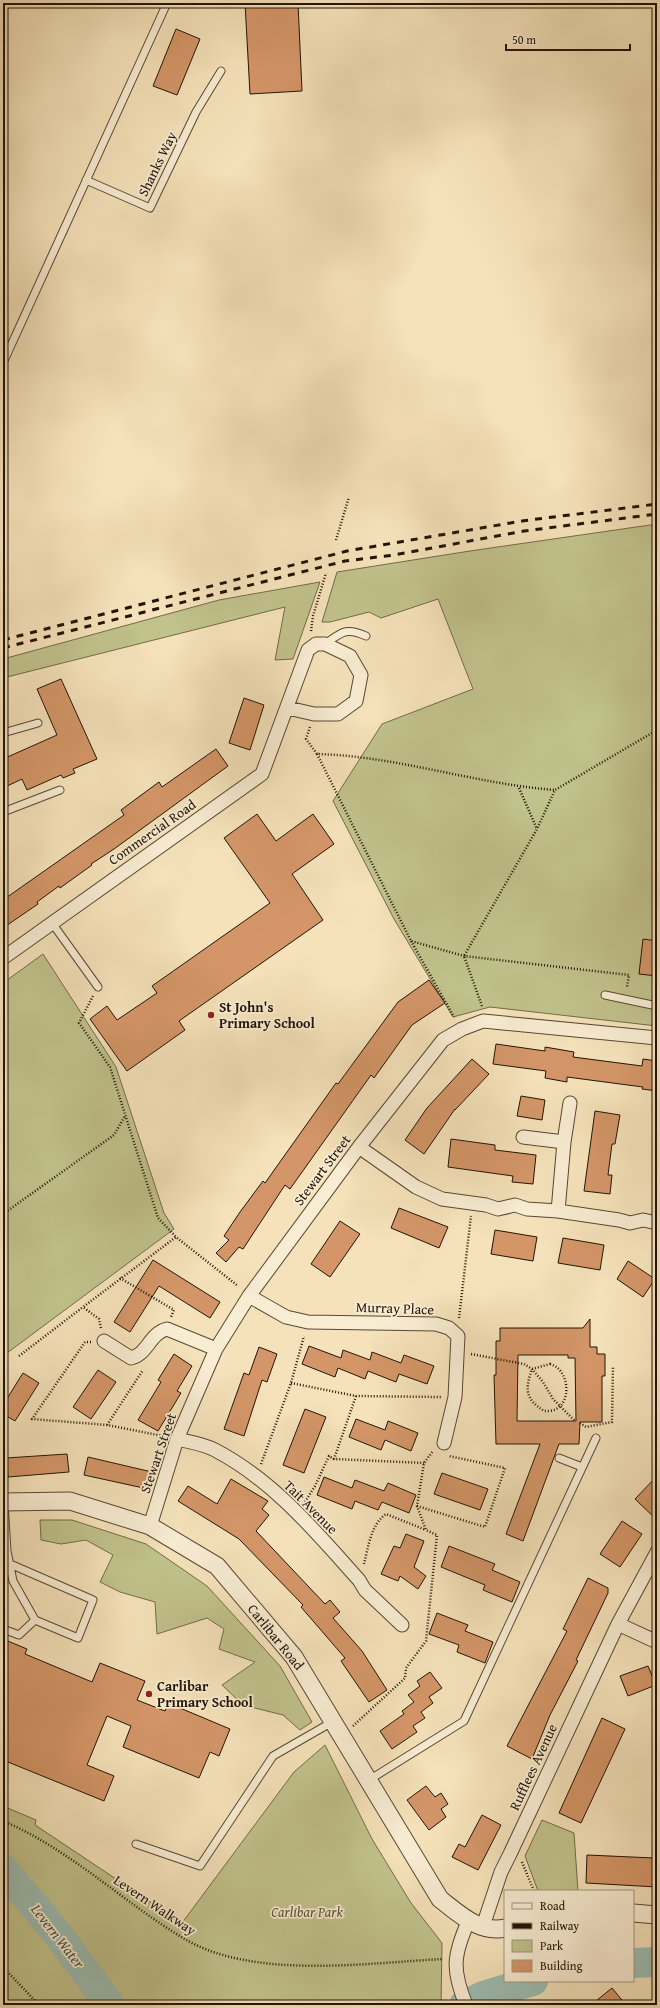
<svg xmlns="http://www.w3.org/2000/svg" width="660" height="2008" font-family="'Gentium Book Plus',serif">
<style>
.green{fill:#c1c28c;stroke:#726b49}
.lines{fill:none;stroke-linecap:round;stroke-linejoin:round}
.river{stroke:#9cbdb3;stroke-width:30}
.building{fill:#d49668;stroke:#221406;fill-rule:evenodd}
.service-casing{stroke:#574833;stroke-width:9}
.minor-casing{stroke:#574833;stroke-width:15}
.tertiary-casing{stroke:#574833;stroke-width:19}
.path{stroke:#221406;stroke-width:2.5;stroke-dasharray:1 2;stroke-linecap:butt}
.service{stroke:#f8ecd2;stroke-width:7}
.minor{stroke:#f8ecd2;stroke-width:13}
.tertiary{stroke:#f8ecd2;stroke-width:17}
.rail{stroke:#221406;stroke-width:3;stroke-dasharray:7 7;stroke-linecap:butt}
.poi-dot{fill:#8f2418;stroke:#f8ecd2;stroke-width:1.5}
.labels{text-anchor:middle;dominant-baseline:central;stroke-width:3.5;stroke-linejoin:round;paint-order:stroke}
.street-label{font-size:14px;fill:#221406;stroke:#f8ecd2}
.poi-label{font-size:14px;font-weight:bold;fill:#221406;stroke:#f8ecd2;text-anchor:start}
.park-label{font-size:14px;font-style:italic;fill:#5a5135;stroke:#f8ecd2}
.water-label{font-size:15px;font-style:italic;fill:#4d4f43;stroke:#f8ecd2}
</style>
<rect width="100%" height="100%" fill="#f5e2ba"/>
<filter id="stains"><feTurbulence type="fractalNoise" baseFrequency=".005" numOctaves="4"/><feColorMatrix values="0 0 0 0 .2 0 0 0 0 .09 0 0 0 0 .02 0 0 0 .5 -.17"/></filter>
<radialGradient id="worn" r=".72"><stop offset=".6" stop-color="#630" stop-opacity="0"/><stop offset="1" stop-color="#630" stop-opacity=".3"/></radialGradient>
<path class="green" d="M657,524V1026L490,1007L453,1017L394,919L333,801L382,724L473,689L438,599L381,618L369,612L330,622H322L337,572L470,551Z
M320,582L293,659L275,660L285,607L3,678V659L219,600Z
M43,954L116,1067L164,1213L174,1229L3,1356V983Z
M72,1520L146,1544L207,1586L280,1666L312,1722L300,1730L283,1715L243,1705L222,1685L255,1662L219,1649L224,1629L207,1618L157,1634L155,1602L120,1592L100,1582L113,1555L86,1540L61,1544L41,1540L40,1520Z
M325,1745L372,1839L411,1903L442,1943L441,2005H3V1806L36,1820L35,1825L182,1923L294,1772Z
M542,1820L574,1833L578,1891H538L525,1856Z"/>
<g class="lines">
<path class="river" d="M3,1869L57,1933L110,2005
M633,1963L657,1962
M464,2005L483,1996L533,1981"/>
</g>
<path class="building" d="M245,3H298L302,91L250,94Z
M176,29L200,39L177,95L153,86Z
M61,679L97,759L73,769L75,773L63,778L61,775L27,790L22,779L3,788V759L57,735L37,689Z
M244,698L264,705L250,750L229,743Z
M216,749L228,766L114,849L91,864L92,865L60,888L59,886L37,902L38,904L3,928V900L124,815L121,810L159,782L162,787Z
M257,814L276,841L313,814L334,844L292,874L323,920L179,1021L185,1030L127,1071L90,1019L107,1006L117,1020L157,993L152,986L270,903L224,838Z
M643,939L657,941V976L639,974Z
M429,980L445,1003L412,1025L374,1078L371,1075L290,1189L285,1185L243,1249L239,1247L226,1262L216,1253L229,1240L224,1236L240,1212L263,1181L265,1183L336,1083L338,1084L398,1002Z
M496,1044L545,1051V1047L574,1052L573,1057L642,1066L643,1059L657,1061V1091L642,1089L643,1087L567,1077V1082L545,1078L546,1071L493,1064Z
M472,1059L489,1074L455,1110V1109L424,1154L405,1140L427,1108Z
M521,1096L545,1100L542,1120L517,1116Z
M595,1111L620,1115L615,1144H612L608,1175H612L610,1194L584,1191Z
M451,1139L495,1145V1150L536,1155L533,1184L512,1182L513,1176L448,1167Z
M399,1208L448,1227L439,1248L391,1228Z
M340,1221L360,1234L330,1277L311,1264Z
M495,1230L537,1237L533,1261L491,1254Z
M563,1238L604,1245L600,1270L558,1263Z
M153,1260L220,1302L210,1318L159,1286L130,1332L114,1322Z
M628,1261L655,1279L643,1297L617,1279Z
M590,1319V1347H597V1354H605V1376H602V1422H580L579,1444H559L523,1541L506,1534L540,1444H496L494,1375H496V1341H500V1328H583ZM518,1355H568V1358H575L576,1421H517Z
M309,1346L341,1358L343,1350L370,1360L372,1352L401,1363L404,1355L434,1366L427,1384L399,1374L396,1382L368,1371L365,1379L338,1368L335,1377L302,1364Z
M259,1347L277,1354L267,1382L262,1380L244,1436L224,1429L244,1373L249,1375Z
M174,1354L192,1366L177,1391L181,1393L158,1431L138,1420L161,1382L158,1380Z
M98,1370L116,1382L91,1419L73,1407Z
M23,1373L39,1383L15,1421L3,1414V1405Z
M305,1409L326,1417L304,1473L283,1465Z
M356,1419L385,1430L388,1421L418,1433L411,1451L385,1440L381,1450L349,1437Z
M67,1454L69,1472L8,1477L6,1458Z
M88,1457L152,1472L148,1489L84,1475Z
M442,1473L488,1489L480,1510L434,1494Z
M657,1476V1520L635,1499Z
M324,1477L352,1488L355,1480L384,1491L388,1483L416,1495L409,1513L382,1502L378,1510L355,1501L352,1509L317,1495Z
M231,1479L268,1501L262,1509L269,1515L256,1531L325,1604L330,1600L340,1612L333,1618L362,1651L387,1690L369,1702L341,1661L345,1658L301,1607L303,1605L239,1539L178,1501L188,1486L217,1504Z
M622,1521L642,1534L620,1567L600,1554Z
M406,1534L424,1541L414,1567L426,1576L418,1589L400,1576L398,1581L381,1574L394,1546L400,1548Z
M449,1546L495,1564L492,1570L520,1582L512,1602L483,1590L485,1585L441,1567Z
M588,1578L608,1588V1593L576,1660L578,1661L550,1715L532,1759L507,1746L567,1631L563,1629Z
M437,1613L468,1625L465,1631L493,1642L485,1663L457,1652L459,1645L429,1634Z
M3,1639L27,1649L25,1654L92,1682L100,1663L145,1681L137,1700L165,1711L168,1703L230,1729L219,1756L210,1752L199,1778L123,1747L131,1726L107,1716L87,1765L114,1776L104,1801L3,1760Z
M648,1666L656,1685L628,1696L620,1676Z
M430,1672L442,1688L429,1697L433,1703L421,1712L425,1718L413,1726L417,1732L392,1749L380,1731L404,1714L402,1711L414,1702L408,1695L420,1686L417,1681Z
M602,1718L625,1729L581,1823L559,1813Z
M426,1786L435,1797L441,1793L448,1804L441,1809L446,1817L429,1830L407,1800Z
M482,1815L501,1825L478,1870L452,1857L459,1844L465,1847Z
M587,1855L654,1858V1862L657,1863V1887L586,1883Z
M612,1988L626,2005H591Z"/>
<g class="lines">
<g class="service-casing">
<path id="service" d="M86,180L150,208L196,112L221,71
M3,363L167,3
M325,644C342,632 346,627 366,636
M3,733L38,723
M3,812L60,790
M52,923L98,987
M605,995L657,1006
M559,1458L582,1467
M3,1564H10L93,1600L78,1638L35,1620L13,1581L7,1551L4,1502
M3,1629L19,1635L35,1620
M369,1780L464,1721L596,1438
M136,1844L200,1866L273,1756L334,1721"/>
</g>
<g class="minor-casing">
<path id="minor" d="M3,958L262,774L308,650L316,644H325L350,656L361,675L356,701L338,714H314L288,708
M523,1137L564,1142
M359,1147L416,1187L442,1199L486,1205L498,1209L515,1205L527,1209L558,1211L619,1220L630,1223L643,1220L657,1223
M558,1211L564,1142L570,1103
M249,1296L286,1317L308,1322L436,1324L449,1328L458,1336L455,1397L444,1443
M104,1341L131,1358C147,1355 150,1333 167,1329L216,1349
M177,1439C190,1442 204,1444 215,1450C274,1481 316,1532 359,1580L365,1590L402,1625
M150,1526L177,1439L216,1349L249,1296L359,1147L443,1040L462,1029L483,1021L657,1038
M618,1624L657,1642
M483,1926L501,1872L510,1854L618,1624L657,1552
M466,2005C452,1970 453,1956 468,1922"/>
</g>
<g class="tertiary-casing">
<path id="tertiary" d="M3,1502L70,1501L150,1526L217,1566L294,1657L440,1899C458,1913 480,1934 505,1928
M633,1913L657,1915"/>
</g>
<path class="path" d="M336,540L349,497
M311,631L313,616L326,573
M310,727L306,739L317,754C397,756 475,784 555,790
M317,754L411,941L464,956L629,975L627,987
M519,788L537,829
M411,941L454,1017
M93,996L79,1023L110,1067L158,1218L176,1237
M482,1006L464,956L537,829L555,790L657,730
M3,1214L114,1135L125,1116
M120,1278L174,1310L171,1317
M459,1318L471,1216
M101,1328L99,1319L83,1307L176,1237L238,1286
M91,1342H85L32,1419L107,1425L163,1436
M471,1354L524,1364L532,1369L543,1382L553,1399L575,1421
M19,1356L83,1307
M550,1364C569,1369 572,1401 556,1409C553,1411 548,1411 544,1411C525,1399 525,1389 532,1369Z
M291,1383L356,1396L441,1397
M356,1396L334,1459L424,1463
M580,1423L586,1427L612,1422L613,1366
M107,1425L143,1370
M261,1464L291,1383L304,1336
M305,1502L315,1486L329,1456L334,1459
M417,1506L485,1527L505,1468L449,1456
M364,1564C368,1548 371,1524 386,1514L426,1530
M353,1726L405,1678L406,1668L426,1641L437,1535L426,1530L417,1506L424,1463L433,1451
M3,1821C68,1848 123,1902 183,1938C252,1980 365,1963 443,1959
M522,1862L534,1891
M3,1967L39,2005"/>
<use href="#service" class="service"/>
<use href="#minor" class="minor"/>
<use href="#tertiary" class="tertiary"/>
<path class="rail" d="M3,640L347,551L522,521L657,504
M3,648L345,561L394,555L524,531L657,514"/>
</g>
<g class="poi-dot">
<circle cx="211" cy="1015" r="4"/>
<circle cx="149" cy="1694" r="4"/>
</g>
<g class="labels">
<g class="street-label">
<text transform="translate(157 164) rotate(-64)">Shanks Way</text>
<text transform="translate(152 832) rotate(-35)">Commercial Road</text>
<text transform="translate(322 1170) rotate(-53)">Stewart Street</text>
<text transform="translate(395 1308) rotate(2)">Murray Place</text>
<text transform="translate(158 1453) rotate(-71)">Stewart Street</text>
<text transform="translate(311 1507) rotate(45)">Tait Avenue</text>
<text transform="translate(276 1637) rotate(51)">Carlibar Road</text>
<text transform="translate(533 1767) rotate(-65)">Rufflees Avenue</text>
<text transform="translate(155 1905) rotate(34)">Levern Walkway</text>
</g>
<g class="poi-label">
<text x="219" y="1007">St John's<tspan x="219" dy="16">Primary School</tspan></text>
<text x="157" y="1686">Carlibar<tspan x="157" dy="16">Primary School</tspan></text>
</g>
<g class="park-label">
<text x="307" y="1912">Carlibar Park</text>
</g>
<g class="water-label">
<text transform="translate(58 1936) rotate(52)">Levern Water</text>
</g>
</g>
<rect width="660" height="2008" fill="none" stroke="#f5e2ba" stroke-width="16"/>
<rect x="4" y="4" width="652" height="2000" fill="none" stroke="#221406" stroke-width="2"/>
<rect x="8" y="8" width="644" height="1992" fill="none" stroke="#221406"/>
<rect x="504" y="1890" width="130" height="92" fill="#f8ecd2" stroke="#a29680"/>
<rect x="512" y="1903" width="20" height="6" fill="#f8ecd2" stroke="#a29680"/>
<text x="540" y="1910" font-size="12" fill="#221406">Road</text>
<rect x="512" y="1923" width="20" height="6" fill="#221406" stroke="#a29680"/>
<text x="540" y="1930" font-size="12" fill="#221406">Railway</text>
<rect x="512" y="1940" width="20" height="12" fill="#c1c28c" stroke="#a29680"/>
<text x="540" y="1950" font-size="12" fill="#221406">Park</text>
<rect x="512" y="1960" width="20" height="12" fill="#d49668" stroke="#a29680"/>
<text x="540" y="1970" font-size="12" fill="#221406">Building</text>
<path d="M506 44v6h124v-6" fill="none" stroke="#221406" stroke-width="2"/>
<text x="512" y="44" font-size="12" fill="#221406" stroke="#f8ecd2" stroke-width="3" paint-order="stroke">50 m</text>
<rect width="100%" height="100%" filter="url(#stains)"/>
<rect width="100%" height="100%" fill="url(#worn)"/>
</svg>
